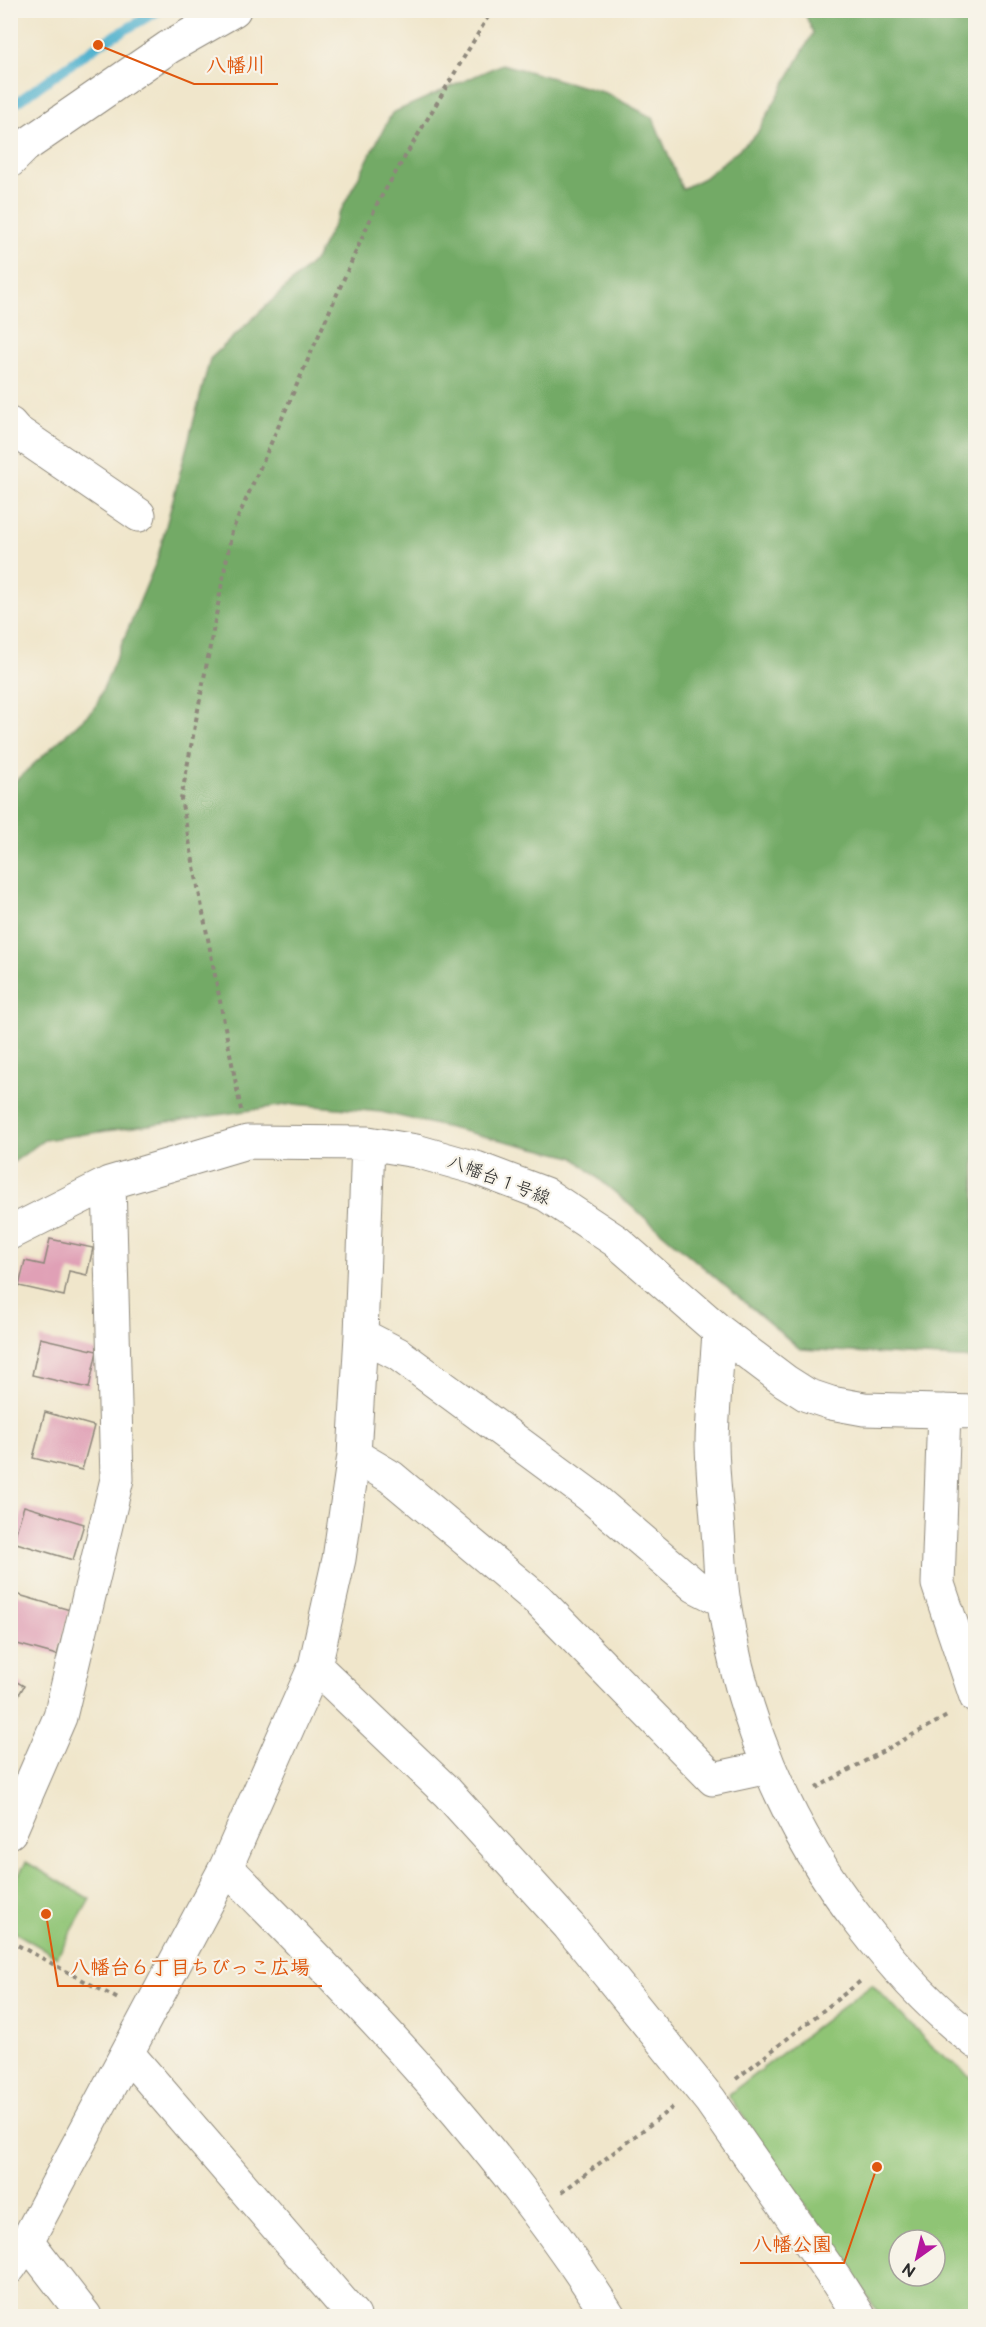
<svg xmlns="http://www.w3.org/2000/svg" width="986" height="2327" font-family="'Balsamiq Sans','Klee One',sans-serif">
<style>
.green{fill:#8fc475;stroke:#5d7850;stroke-width:1.5;fill-rule:evenodd}
.forest{fill:#73aa66;stroke:#4f6a48;stroke-width:1.5}
.lines{fill:none;stroke-linecap:round;stroke-linejoin:round}
.stream{stroke:#4fb1ce;stroke-width:10}
.building{fill:#e0a0b6}
.minor-casing{stroke:#8e887b;stroke-width:35}
.path{stroke:#8e887b;stroke-width:4;stroke-dasharray:4.5 4.5;stroke-linecap:butt}
.minor{stroke:#fff;stroke-width:33}
.labels{text-anchor:middle;dominant-baseline:central;stroke-width:4.5;stroke-linejoin:round;paint-order:stroke}
.street-label{font-size:18px;fill:#2b2b2b;stroke:#f7f3e8}
.leader{fill:none;stroke:#df570e;stroke-width:2}
.callout-dot{fill:#df570e;stroke:#f7f3e8;stroke-width:2}
.callout-label{font-size:20px;text-anchor:middle;font-weight:bold;fill:#df570e;stroke:#f7f3e8;stroke-width:4.5;stroke-linejoin:round;paint-order:stroke}
</style>
<rect width="100%" height="100%" fill="#f7f3e8"/>
<filter id="ink" filterUnits="userSpaceOnUse"><feTurbulence type="fractalNoise" baseFrequency=".0167" numOctaves="2"/><feDisplacementMap in="SourceGraphic" scale="12" xChannelSelector="R" yChannelSelector="G"/><feConvolveMatrix kernelMatrix="1 2 1 2 8 2 1 2 1" color-interpolation-filters="sRGB"/></filter>
<filter id="wash" filterUnits="userSpaceOnUse"><feTurbulence type="fractalNoise" baseFrequency=".008" numOctaves="4" result="noise"/><feDisplacementMap in="SourceGraphic" scale="24" xChannelSelector="R" yChannelSelector="G"/><feGaussianBlur stdDeviation="1.35" result="paint"/><feColorMatrix in="noise" values="0 0 0 0 0 0 0 0 0 0 0 0 0 0 0 0 0 1.4 0 .05"/><feComposite in="paint" operator="in"/></filter>
<g filter="url(#wash)">
<rect width="100%" height="100%" fill="#f0e6cb"/>
<path class="green" d="M26,1862L90,1899L57,1957L11,1930V1889Z
M872,1984L932,2047L975,2080V2316H880L852,2272L728,2095ZM899,2240H935V2276H899Z"/>
<path class="forest" d="M804,11H975V1359L800,1349L573,1157L381,1112L293,1104L44,1140L11,1164V785L95,708L157,560L210,359L315,260L392,113L502,64L606,93L653,118L682,189L704,178L756,135L813,33Z"/>
<g class="lines">
<path class="stream" d="M10,107L98,45L160,10"/>
</g>
<g id="blocks">
<path class="building" d="M50,1239L93,1248L87,1275L69,1271L64,1296L19,1286L25,1261L44,1265Z
M40,1338L97,1351L89,1388L32,1375Z
M45,1412L94,1426L82,1470L33,1458Z
M24,1506L84,1524L73,1560L13,1542Z
M12,1593L70,1610L57,1655L10,1642Z
M10,1678L24,1686L10,1710Z"/>
</g>
</g>
<g filter="url(#ink)">
<use href="#blocks" fill-opacity="0" stroke="#8e887b" stroke-width="1.5"/>
<g class="lines">
<g class="minor-casing">
<path id="minor" d="M10,161L25,146L169,47L234,10
M10,424L16,431L139,515
M10,1233L109,1183L247,1142L368,1143L416,1151L476,1168L545,1194L616,1241L719,1331L785,1381L807,1395L831,1403L864,1409L976,1412
M719,1331C717,1367 713,1404 712,1440C712,1470 716,1501 718,1531C720,1555 720,1579 724,1603C742,1721 788,1831 862,1925C895,1968 932,2009 976,2042
M361,1335L398,1354L589,1495L695,1586L724,1601
M944,1411L938,1584L976,1697
M354,1455L391,1477L538,1600L713,1779L768,1767
M315,1666L447,1792L569,1926L710,2100L836,2280L859,2316
M10,1832L60,1717L117,1479L109,1183
M226,1867C365,2006 504,2150 609,2316
M128,2054L354,2316
M27,2241L85,2316
M10,2267L27,2241L226,1867L315,1666L339,1559L354,1455L361,1335L368,1143"/>
</g>
<path class="path" d="M241,1110L181,799L232,531L377,204L492,10
M816,1788L949,1715
M10,1941L118,1999
M736,2079L862,1980
M562,2192L673,2107"/>
<use href="#minor" class="minor"/>
</g>
</g>
<g class="labels">
<g class="street-label">
<text transform="translate(499 1180) rotate(21)">八幡台１号線</text>
</g>
</g>
<path class="leader" d="M98 45L194 84H278M46 1914L58 1986H322M877 2167L844 2263H740"/>
<g class="callout-dot">
<circle cx="98" cy="45" r="6"/>
<circle cx="46" cy="1914" r="6"/>
<circle cx="877" cy="2167" r="6"/>
</g>
<g class="callout-label">
<text x="236" y="72">八幡川</text>
<text x="190" y="1974">八幡台６丁目ちびっこ広場</text>
<text x="792" y="2251">八幡公園</text>
</g>
<rect width="986" height="2327" fill="none" stroke="#f7f3e8" stroke-width="36"/>
<g transform="translate(917 2258) rotate(214)"><circle r="28" fill="#f7f3e8" stroke="#a5a39c" stroke-width="1.5"/>
<path d="M0-4.5L10 22L0 15L-10 22Z" fill="#b5179e"/>
<text y="-9" font-size="16" font-weight="bold" text-anchor="middle" fill="#2b2b2b">N</text>
</g>
</svg>
